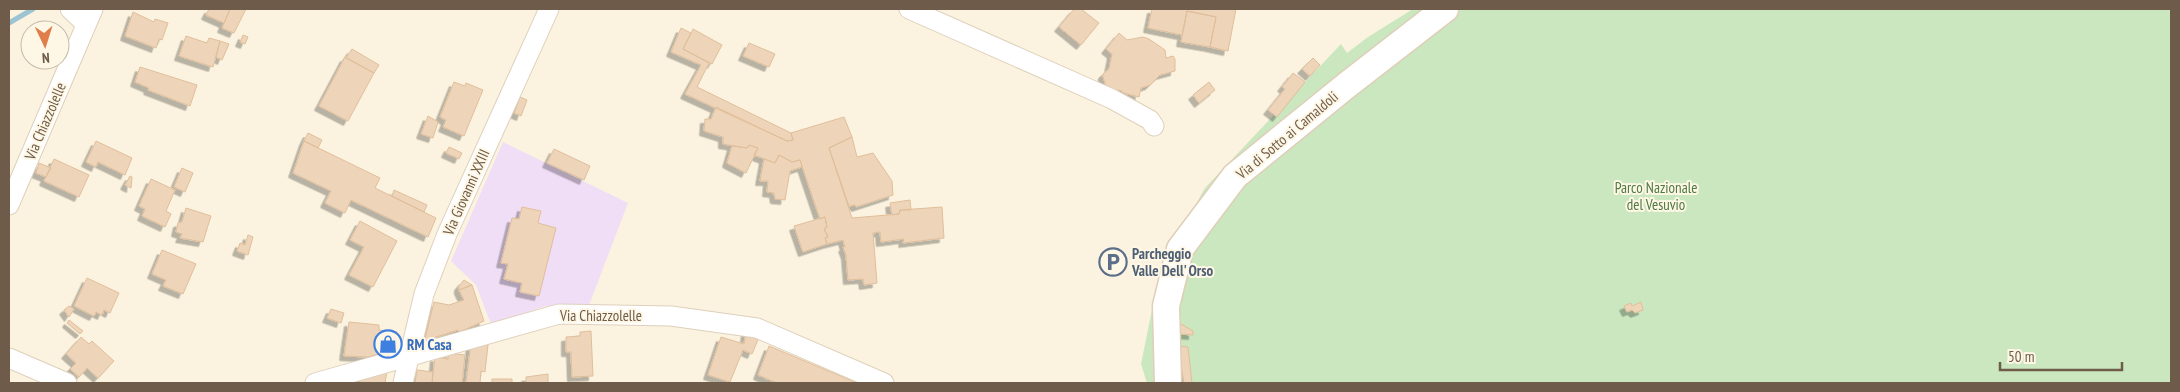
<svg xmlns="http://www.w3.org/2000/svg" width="2180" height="392" font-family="'PT Sans Narrow',sans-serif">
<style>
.education{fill:#f0ddf6}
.green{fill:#cae7bf}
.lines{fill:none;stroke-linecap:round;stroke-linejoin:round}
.stream{stroke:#9dc4d3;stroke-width:5}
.building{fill:#eed5b9;stroke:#e0be9a;filter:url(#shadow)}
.street-casing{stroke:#ded0bc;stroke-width:21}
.secondary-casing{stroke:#dfcfb8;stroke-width:29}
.street{stroke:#fff;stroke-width:19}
.secondary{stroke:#fff;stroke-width:26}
.labels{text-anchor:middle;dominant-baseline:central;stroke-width:4;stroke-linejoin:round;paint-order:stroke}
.street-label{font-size:15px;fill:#6f5b49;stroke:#fef7e5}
.park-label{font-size:15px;fill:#4e7a44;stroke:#fef7e5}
.service-label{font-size:15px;font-weight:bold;fill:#4e5e75;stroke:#fef7e5;text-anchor:start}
.shop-label{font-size:15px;font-weight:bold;fill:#366cbe;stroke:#fef7e5;text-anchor:start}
</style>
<defs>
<filter id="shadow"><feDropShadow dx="-4.5" dy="4.5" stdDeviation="0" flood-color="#0004"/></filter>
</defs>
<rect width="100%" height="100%" fill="#fbf3df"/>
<path class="education" d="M503,142L628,203L589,305L546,306L491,324L476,285L451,261Z"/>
<path class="green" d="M1413,9H2171V383H1147L1141,364L1161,266L1205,188L1341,44L1347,53L1368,37Z"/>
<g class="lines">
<path class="stream" d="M9,23L33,9"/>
</g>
<path class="building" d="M209,9H230L224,23L206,15Z
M230,9H246L234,33L222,28Z
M1074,9H1081L1099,23L1081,45L1059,27Z
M1152,9H1236L1228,51L1210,47L1216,17L1187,11L1182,35L1148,28Z
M1187,11L1216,17L1210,47L1181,42Z
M133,12L154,22L155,19L168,23L162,40L159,39L156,48L125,36Z
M681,28L691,33L683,49L709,63L697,87L791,133L793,140L787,141L685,94L701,65L671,52Z
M693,29L722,45L712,64L683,49Z
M1119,33L1127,40L1143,37L1149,39L1165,50L1166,58L1173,56L1175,59V71L1160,75L1150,85L1141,88L1139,97L1124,93L1120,90L1112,91L1107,89L1103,77V74L1109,69L1112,54L1106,49Z
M243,35L248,37L245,44L240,42Z
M186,36L207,43L209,38L220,41L213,67L179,56Z
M220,41L229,44L222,60L216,57Z
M749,43L775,54L769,67L743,56Z
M352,49L379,65L374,73L346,58Z
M345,57L374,73L348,121L319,106Z
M1313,58L1320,65L1310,76L1302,69Z
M140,67L197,85L190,106L148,90L149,88L135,82Z
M1293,73L1305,82L1277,117L1268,110L1285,89L1282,87Z
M454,82L465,86L466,83L483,90L464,136L443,127L446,120L440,117Z
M1209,82L1215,90L1199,103L1193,95Z
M520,97L527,100L521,116L514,113Z
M716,107L787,141L793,140L791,133L844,117L852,137L829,148L852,218L899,214L900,210L942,207L944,238L903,243L904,239L881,242L880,232L873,233L877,283L864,285L863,279L848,280L846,255L843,247H845L843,240L827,244L825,238L828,237L824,229L827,227L825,217L820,219L800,160L792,162L779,155L775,163L754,155L758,148L749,145L747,148L723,144V137L704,131L705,119H711Z
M428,116L438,122L433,138L421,134Z
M308,133L322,140L318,148L304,141Z
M852,137L857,157L873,153L892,181L893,195L856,207L855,205L849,206L829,148Z
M96,141L132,158L125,175L98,162L96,167L86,162Z
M304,141L380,178L375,188L436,218L428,237L351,200L345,213L325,203L331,191L293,173Z
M749,145L758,148L746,173L727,163L732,146L747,148Z
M449,147L462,153L459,159L446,153Z
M554,149L590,166L584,180L547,163Z
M779,155L792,162L800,160L802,167L790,171L785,200L775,199L774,193L767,192L768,181H760L764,159L775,163Z
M54,159L89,175L79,197L44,181Z
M39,163L51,168L46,177L36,173Z
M182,168L193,173L185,192L174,187Z
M130,176L132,177L131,188L125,185Z
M151,179L175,190L166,211L171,214L165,227L142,216L145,209L139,206Z
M394,190L427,205L424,212L392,196Z
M910,200L911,210H900L899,214L892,215L890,203Z
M522,207L541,211L538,223L556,228L539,296L520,292L522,283L504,279L508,264L501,263L512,218L519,219Z
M186,208L211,216L203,242L180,238L182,234L176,232L178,223L182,222Z
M825,217L827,227L824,229L828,237L825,238L827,244L803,252L794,226Z
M360,221L397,241L373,287L349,275L364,247L350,240Z
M248,235L253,237L248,255L237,251L240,243L245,245Z
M162,250L196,264L183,294L163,286L166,280L152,274Z
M87,278L119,293L110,313L104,310L102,315L96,312L94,316L74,306Z
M464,280L472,285L459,290V286Z
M472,285L484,321L459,332L458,330L433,338L434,341L424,343L434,302L449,305L464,300L459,290Z
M1641,302L1643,310L1635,313L1632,310L1627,312L1624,306L1631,303L1632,306Z
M69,306L74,309L69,317L64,310Z
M331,309L344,313L341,323L327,318Z
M69,320L83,331L80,334L67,323Z
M349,322L379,325V330L397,332L396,349L368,357L344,356Z
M1181,324L1193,331V335L1179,334Z
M591,331L593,376L572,377L571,352H566V337L580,336V332Z
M746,331L760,335L752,354L743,350L730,382L708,375L721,337L744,344Z
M81,337L89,344L92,341L114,361L98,378L87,368L79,377L70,369L76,363L66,354Z
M471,343L488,345L485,372L481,371L480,383H466Z
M769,346L857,383H777L758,375Z
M1178,346L1188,347L1192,383H1184Z
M448,353L465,355L462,383H432L435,357L448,359Z
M388,365L385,383H360L358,375Z
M417,370L433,372L432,383H415Z
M548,374V383H526V377Z
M492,379H512V383H492Z"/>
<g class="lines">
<g class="street-casing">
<path id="street" d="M70,9L86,24
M909,9L1112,99L1150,120L1154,126
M9,205L93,9
M9,358L67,383
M315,383L559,314L671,316L757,328L884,383
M403,383L424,294L447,234L549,9"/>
</g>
<g class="secondary-casing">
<path id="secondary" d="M1168,383L1166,306L1180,249L1235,176L1347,85L1445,9"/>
</g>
<use href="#street" class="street"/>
<use href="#secondary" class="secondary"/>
</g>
<defs>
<g id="parking-ring" transform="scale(1.4375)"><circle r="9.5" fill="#fef7e5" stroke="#5c6f8a" stroke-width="1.5"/><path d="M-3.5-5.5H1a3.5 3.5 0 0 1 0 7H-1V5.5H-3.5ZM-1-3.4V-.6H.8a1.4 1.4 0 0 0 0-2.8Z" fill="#5c6f8a"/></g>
<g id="shop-ring" transform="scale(1.4375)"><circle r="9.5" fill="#fef7e5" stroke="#3f7fe0" stroke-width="1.5"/><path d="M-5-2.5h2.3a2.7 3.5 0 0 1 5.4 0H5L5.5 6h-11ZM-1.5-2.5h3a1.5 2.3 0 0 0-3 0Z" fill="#3f7fe0"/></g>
</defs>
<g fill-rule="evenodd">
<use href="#parking-ring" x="1113" y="262"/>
<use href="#shop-ring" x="388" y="344"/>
</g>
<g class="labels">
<g class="street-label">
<text transform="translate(45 121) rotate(-67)">Via Chiazzolelle</text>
<text transform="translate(1287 135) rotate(-40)">Via di Sotto ai Camaldoli</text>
<text transform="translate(466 192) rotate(-66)">Via Giovanni XXIII</text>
<text x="601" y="315">Via Chiazzolelle</text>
</g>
<g class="park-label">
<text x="1656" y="187">Parco Nazionale<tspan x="1656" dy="17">del Vesuvio</tspan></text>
</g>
<g class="service-label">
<text x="1132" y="253">Parcheggio<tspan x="1132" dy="17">Valle Dell' Orso</tspan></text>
</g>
<g class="shop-label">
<text x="407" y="344">RM Casa</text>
</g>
</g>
<rect width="2180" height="392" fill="none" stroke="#6f5b49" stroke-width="20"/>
<g transform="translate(45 45) rotate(176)"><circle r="24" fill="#fef7e5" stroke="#c5b9a7"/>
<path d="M0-4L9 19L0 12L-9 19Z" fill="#df7e4a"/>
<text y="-8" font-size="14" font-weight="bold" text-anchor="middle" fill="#6f5b49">N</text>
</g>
<path d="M2000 362v8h122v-8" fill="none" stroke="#6f5b49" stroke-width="2.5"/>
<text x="2008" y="362" font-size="15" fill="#6f5b49" stroke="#fef7e5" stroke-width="4" paint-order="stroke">50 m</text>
</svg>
